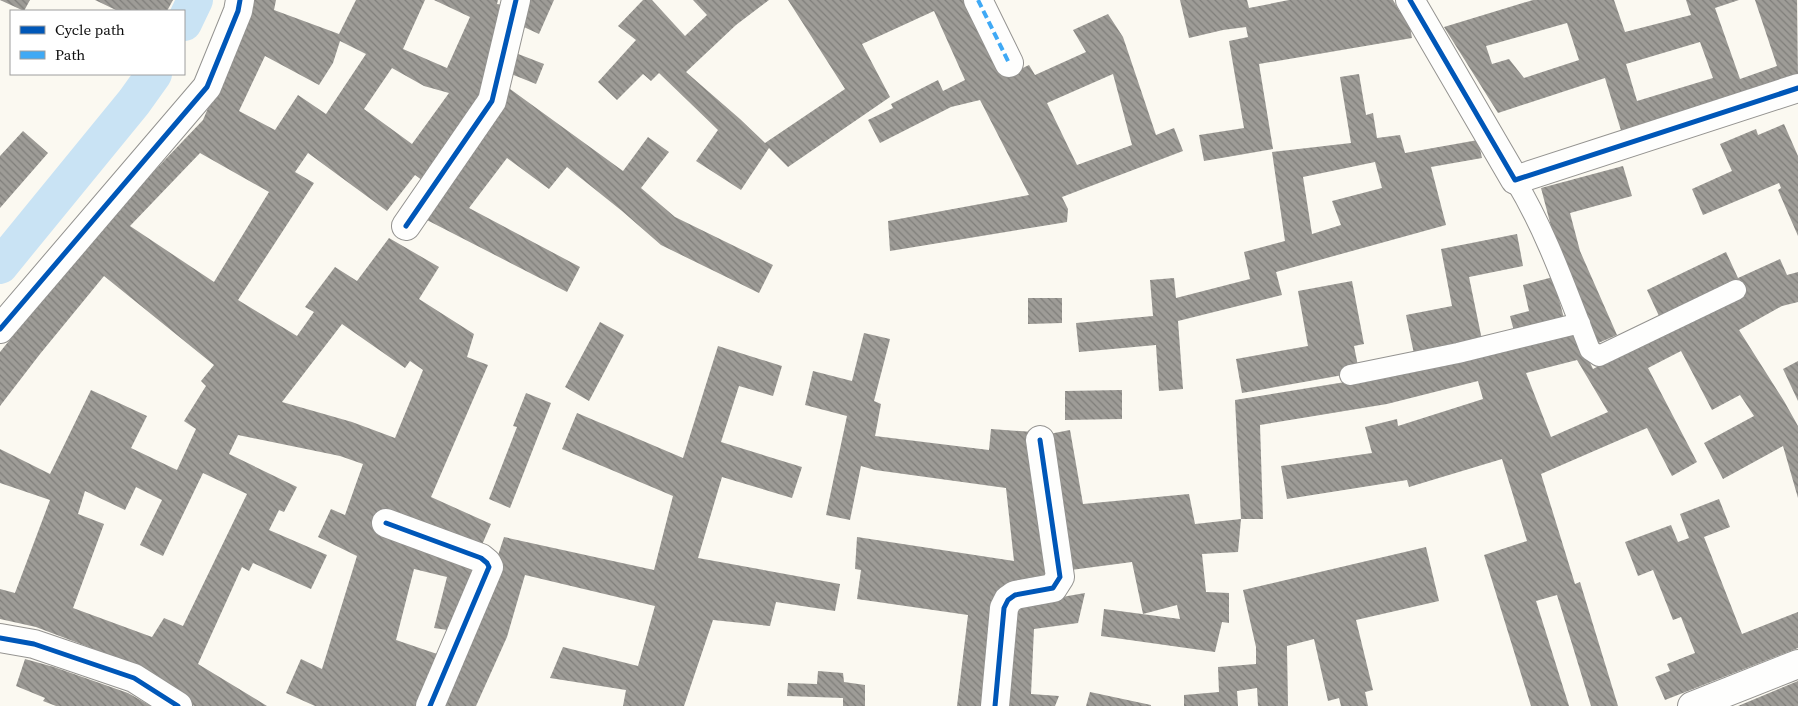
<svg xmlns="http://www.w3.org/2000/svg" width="1798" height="706" font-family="'Source Serif 4',serif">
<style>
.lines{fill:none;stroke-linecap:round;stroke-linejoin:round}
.canal{stroke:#c9e3f4;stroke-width:36}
.building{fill:url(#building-back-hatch);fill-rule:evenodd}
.lane-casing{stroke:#949390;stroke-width:22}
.street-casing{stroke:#949390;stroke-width:30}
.lane{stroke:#fefefd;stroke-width:20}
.street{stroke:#fefefd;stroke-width:28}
.quiet{stroke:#3fa9f5;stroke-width:4;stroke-dasharray:8 4;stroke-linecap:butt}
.cycleway-casing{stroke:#fff;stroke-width:8}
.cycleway{stroke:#0057b8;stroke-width:5}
</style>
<defs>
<pattern id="building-back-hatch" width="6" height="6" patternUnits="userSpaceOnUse" patternTransform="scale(1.25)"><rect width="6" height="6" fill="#9e9c97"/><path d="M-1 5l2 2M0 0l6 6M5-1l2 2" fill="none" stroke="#7f7e7a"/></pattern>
</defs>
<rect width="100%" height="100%" fill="#fbf9f1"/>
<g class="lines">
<path class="canal" d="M184,23L195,0
M0,266L134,102L154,74"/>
</g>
<path class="building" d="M0,0H30L24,11Z
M95,0H173L167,11H118Z
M251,0H276L274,10L339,34L356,0H425L403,49L447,68L470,17L434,0H498L497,4L502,5L481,101L426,183L415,175L387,211L308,153L295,172L314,183L238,300L297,336L314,312L305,307L335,267L357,281L389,238L439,267L419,299L474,334L467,357L488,365L431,497L491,524L478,554L480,563L454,631L434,628L447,577L414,569L396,640L443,656L426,706H315L286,693L301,659L322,669L357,556L318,537L331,509L345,515L363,464L340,456L238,435L229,454L297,487L284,512L279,510L269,530L327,555L311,589L253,563L249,571L242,567L198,664L267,706H194L156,682L158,676L141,667L36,627L0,619V589L15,593L50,500L0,483V449L50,474L91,390L147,416L131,448L177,470L196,429L184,421L206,386L201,381L214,365L104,276L40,354L0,406V352L99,229L203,120L243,25ZM340,41L366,54L326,114L298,95L275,130L239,111L265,56L319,85L333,63ZM392,68L424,86L449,93L412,144L364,109ZM200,153L269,192L214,282L130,226ZM342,324L405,368L410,361L423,370L395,438L352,422L282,402ZM203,473L247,494L183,626L164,618L152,637L73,608L104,524L78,514L85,491L125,510L136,487L162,500L140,545L163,556Z
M523,0H554L539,34L513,22Z
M643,0H652L685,36L707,15L693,0H769L736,25L686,72L740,119L765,143L845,89L788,0H969L1004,77L1029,65L1035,75L1086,52L1073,30L1108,14L1123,37L1156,135L1174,128L1183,151L1062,197L1068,209L1067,222L890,251L888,221L1029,195L980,100L951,107L880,143L868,120L893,108L891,104L938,80L943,91L965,80L934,11L862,44L890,97L788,167L769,148L741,190L696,161L718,130L659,73L651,81L643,74L617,100L598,82L636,40L618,26ZM1113,74L1132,145L1077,165L1047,103Z
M1180,0H1247L1249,8L1289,0H1393L1400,12L1407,10L1412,38L1259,64L1273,149L1204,161L1199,135L1244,128L1229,41L1248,37L1246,27L1223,30L1189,38Z
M1533,0H1614L1625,32L1691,15L1686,0H1739L1715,8L1740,79L1777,66L1755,0H1797L1798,79L1623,137L1605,78L1498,113L1444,27ZM1567,23L1579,60L1524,78L1509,59L1492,64L1486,46ZM1700,42L1713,78L1637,101L1626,64Z
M513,52L544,64L536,84L506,72Z
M1359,74L1366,115L1373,113L1377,138L1400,135L1405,153L1478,140L1482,158L1431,167L1446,225L1276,272L1282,295L1178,321L1183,389L1159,391L1156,345L1079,352L1076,323L1153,316L1150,280L1174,278L1176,298L1250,279L1244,252L1285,241L1272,152L1351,143L1340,77ZM1375,162L1382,188L1332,201L1341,225L1312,234L1303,177Z
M506,86L623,171L648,137L669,152L641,188L675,217L773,265L759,293L661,245L622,211L567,167L549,189L507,158L469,208L580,267L567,292L421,217Z
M1784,124L1798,156V236L1778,190L1781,188L1779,183L1703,215L1692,189L1732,171L1720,144L1756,129L1758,135Z
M23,131L48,153L0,208V156Z
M1623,166L1632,196L1570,213L1580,251L1617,335L1596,344L1559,257L1541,188Z
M1517,234L1523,266L1469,277L1482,340L1414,354L1406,315L1452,306L1441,249Z
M1726,252L1738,278L1780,259L1787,275L1798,272V302L1782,306L1739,330L1784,401L1798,426V498L1783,446L1723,479L1704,443L1754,416L1740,395L1712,410L1681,351L1648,368L1697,462L1672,476L1647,428L1541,474L1575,584L1580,582L1618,706H1591L1557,595L1536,601L1569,706H1531L1484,555L1527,541L1502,459L1409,487L1407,480L1287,499L1281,466L1372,453L1365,427L1397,419L1398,426L1483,399L1478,381L1387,404L1260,425L1263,519H1241L1235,400L1382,376L1574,330L1593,369L1698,314L1742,295L1733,280L1659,316L1647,290ZM1577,360L1608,412L1551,437L1526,373Z
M1553,277L1565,322L1515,335L1510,316L1529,311L1523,285Z
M1352,281L1364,344L1354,346L1358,366L1343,375L1242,393L1236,359L1308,346L1298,291Z
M1028,298H1062V323L1028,324Z
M600,322L624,335L589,401L565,387Z
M864,333L890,339L874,401L881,404L875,436L989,450L991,429L1034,432L1051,578L1000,590L986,706H957L968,615L857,599L861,570L855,569L857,537L1014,561L1006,488L875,470L861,466L850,520L826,515L847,416L805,405L813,371L852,381Z
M718,346L782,366L773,396L739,386L721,442L802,467L792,498L722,477L698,558L840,584L835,611L776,602L770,626L713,620L684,706H623L626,690L550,678L563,647L638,666L655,606L525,575L507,637L476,706H439L476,623L504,537L654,570L673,496L562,449L577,413L683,458Z
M1798,361V401L1783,369Z
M1122,390V419L1065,420V391Z
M526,393L551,403L510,508L489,499L517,427L513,426Z
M1070,430L1083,504L1189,494L1195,524L1241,519L1238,552L1202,554L1206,592L1229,593V623L1222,622L1215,652L1101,636L1104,609L1180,619L1177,605L1143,614L1132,562L1071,570L1044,435Z
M1719,499L1730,527L1704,537L1742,634L1798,612V648L1665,700L1655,677L1670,671L1667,664L1695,653L1681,617L1673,620L1653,570L1638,576L1625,542L1671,525L1678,542L1689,538L1680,514Z
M1426,547L1439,601L1356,620L1373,690L1365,692L1368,706H1341L1339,698L1328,701L1314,639L1287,646L1288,706H1258L1257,688L1237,691L1238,706H1184V695L1219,692L1218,667L1256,664V647L1243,590Z
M1085,593L1078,623L1034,629L1031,694L1059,696L1055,706H1001L1010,606Z
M25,659L54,667L128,693L151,706H56L43,701L45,698L16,686Z
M818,671L843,673L844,682L865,685V706H843V698L787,696L788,683L817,684Z
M1798,681V706H1738Z
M1090,692L1151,705V706H1086Z"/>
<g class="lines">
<g class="lane-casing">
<path id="lane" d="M1515,180C1547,233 1567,292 1590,350L1599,356L1736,290
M1350,375L1458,353L1580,323"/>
</g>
<g class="street-casing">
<path id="street" d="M978,0L1009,63
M1410,0L1515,180L1798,88
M406,226L492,101L516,0
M0,329L207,87L238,11L240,0
M386,523L481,558L487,563L489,567L430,706
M0,638L34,644L134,678L178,706
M995,706L1004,608L1008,600L1015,595L1053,588L1060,577L1040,440
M1692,706L1798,664"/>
</g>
<use href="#lane" class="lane"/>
<use href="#street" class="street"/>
<path class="quiet" d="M978,0L1009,63"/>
<g class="cycleway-casing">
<path id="cycleway" d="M1410,0L1515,180L1798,88
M406,226L492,101L516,0
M0,329L207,87L238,11L240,0
M386,523L481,558L487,563L489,567L430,706
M0,638L34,644L134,678L178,706
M995,706L1004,608L1008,600L1015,595L1053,588L1060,577L1040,440"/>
</g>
<use href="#cycleway" class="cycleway"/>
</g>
<rect x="10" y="10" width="175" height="65" fill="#ffffff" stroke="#9e9e9e"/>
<rect x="20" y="26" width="25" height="8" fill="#0057b8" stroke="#9e9e9e"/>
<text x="55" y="35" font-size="15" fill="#0d0d0d">Cycle path</text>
<rect x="20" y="51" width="25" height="8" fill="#3fa9f5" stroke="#9e9e9e"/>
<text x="55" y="60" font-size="15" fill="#0d0d0d">Path</text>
</svg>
